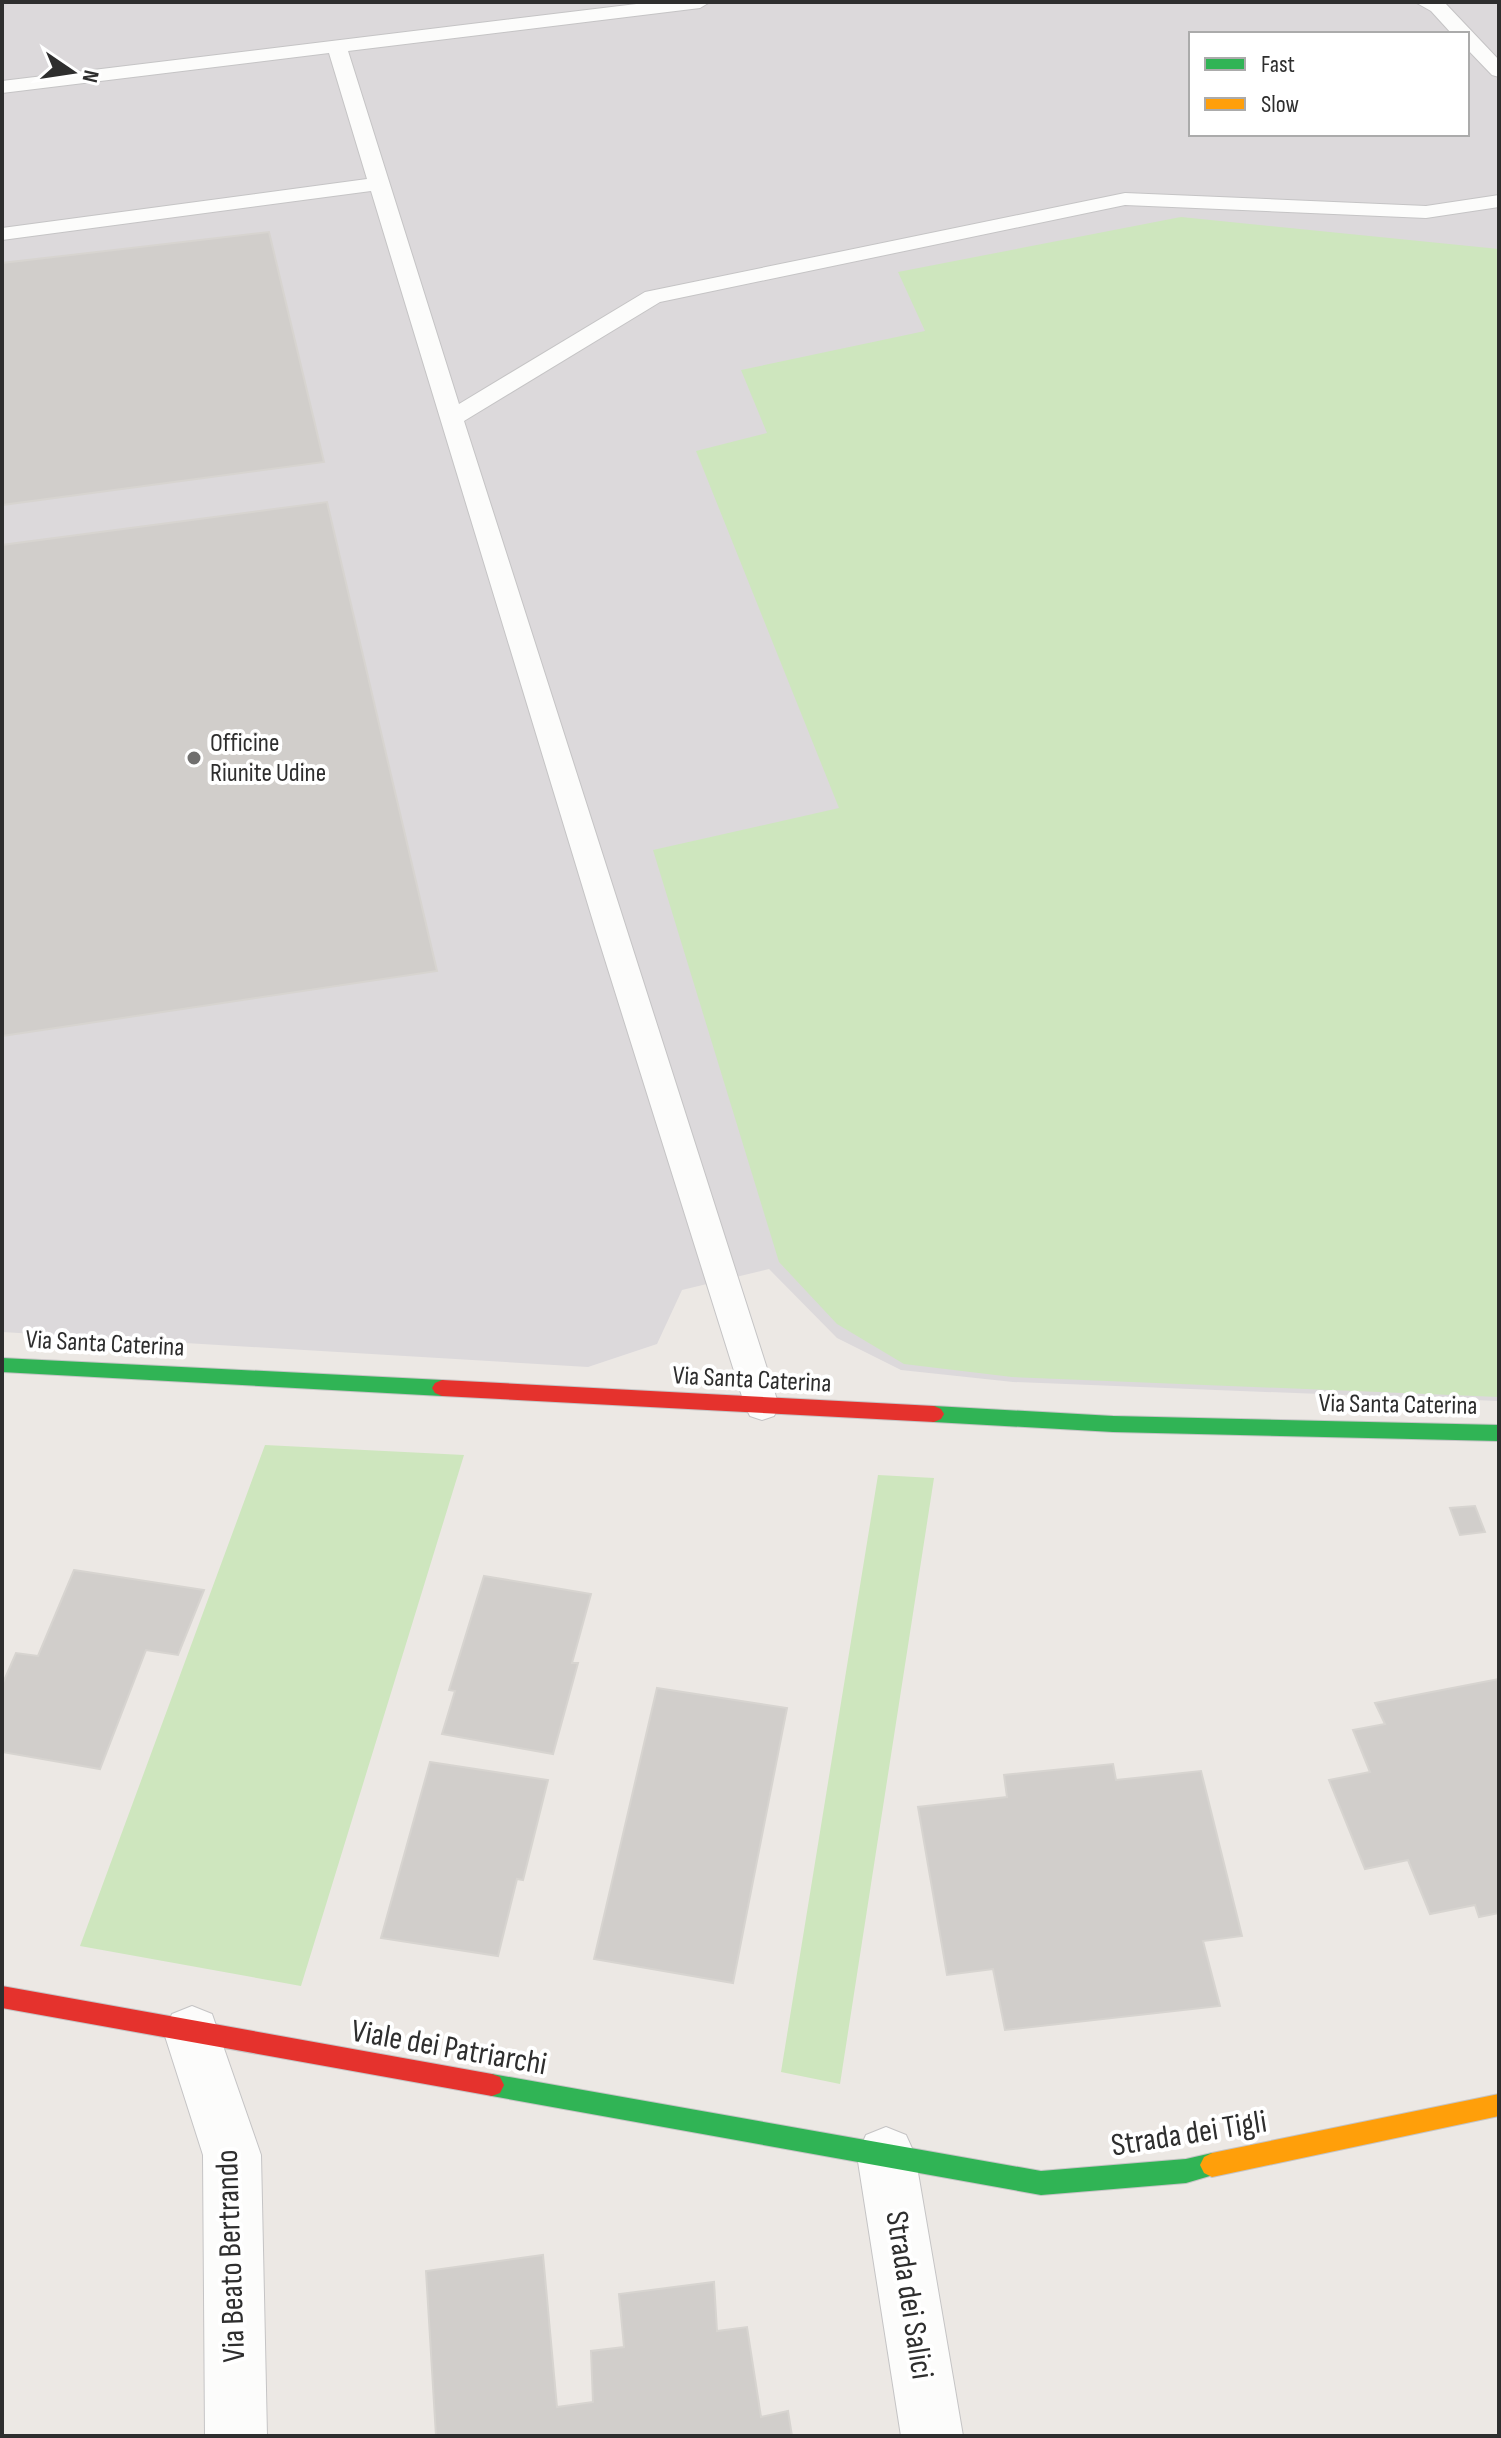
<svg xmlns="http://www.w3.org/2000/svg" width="1501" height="2438" font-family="'Sofia Sans Condensed',sans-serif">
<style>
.industrial{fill:#dcd9db;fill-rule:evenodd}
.green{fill:#cee6be}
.building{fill:#d1cecb;stroke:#d7d4d0;stroke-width:2}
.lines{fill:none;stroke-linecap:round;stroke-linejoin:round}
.lane-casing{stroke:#c5c4c5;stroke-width:2}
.street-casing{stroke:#c5c4c5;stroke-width:2}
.fast-casing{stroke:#c5c4c5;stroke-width:2}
.slow-casing{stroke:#c5c4c5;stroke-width:2}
.jam-casing{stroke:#c5c4c5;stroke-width:2}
.lane{fill:#fcfcfb;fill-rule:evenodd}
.street{fill:#fcfcfb;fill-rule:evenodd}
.fast{fill:#30b455;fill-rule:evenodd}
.slow{fill:#ff9f0a;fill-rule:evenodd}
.jam{fill:#e5322d;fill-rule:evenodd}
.poi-dot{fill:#706f6e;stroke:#fff;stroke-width:3}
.labels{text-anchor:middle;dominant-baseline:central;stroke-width:8;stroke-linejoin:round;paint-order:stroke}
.poi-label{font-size:26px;fill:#2e2e2e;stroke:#fff;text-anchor:start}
.street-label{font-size:26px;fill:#2e2e2e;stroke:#fff}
.near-street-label{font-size:32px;fill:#2e2e2e;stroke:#fff}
</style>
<rect width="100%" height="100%" fill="#ece8e4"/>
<path class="industrial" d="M2,2H1499V1401L1013,1382L901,1370L837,1338L769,1269L682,1290L657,1344L588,1367L2,1332ZM1191,34H1467V134H1191Z"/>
<path class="green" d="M1181,217L1499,249V1397L1012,1377L904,1364L837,1324L779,1262L653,850L839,808L696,451L767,433L741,370L925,331L898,272Z
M265,1445L464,1455L301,1986L80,1946Z
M878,1475L934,1478L840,2084L781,2072Z"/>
<path class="building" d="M269,232L324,462L2,505V263Z
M327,502L437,971L2,1036V545Z
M1475,1506L1485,1532L1460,1535L1450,1508Z
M74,1570L204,1590L178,1655L146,1650L100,1769L2,1752V1685L16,1653L38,1656Z
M484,1576L591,1594L572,1663H578L553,1754L442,1734L455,1691L449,1690Z
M1499,1679V1913L1479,1917L1475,1905L1430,1914L1408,1860L1365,1869L1329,1780L1370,1772L1353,1730L1385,1724L1375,1703Z
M657,1688L787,1708L733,1983L594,1959Z
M430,1762L548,1780L523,1880L517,1879L498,1956L381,1938Z
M1113,1764L1116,1780L1201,1771L1242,1936L1203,1941L1220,2006L1005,2030L993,1969L947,1975L918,1807L1007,1797L1004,1775Z
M543,2255L557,2407L593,2402L591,2351L624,2347L619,2294L714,2282L717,2331L747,2327L761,2417L788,2411L792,2436H436L426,2271Z"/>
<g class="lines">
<g class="lane-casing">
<path id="lane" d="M653,2H710L700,8L348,51L459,404L645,292L1125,193L1426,206L1499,195V207L1426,218L1125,205L660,302L464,421L779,1406L774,1416L762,1420L750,1416L745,1406L596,931L371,191L2,240V228L367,179L329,53L2,93V81Z
M1415,2L1445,3L1499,60V77L1492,75L1467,49V34H1452L1431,11Z"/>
</g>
<g class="street-casing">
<path id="street" d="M192,2006L212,2014L261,2155L267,2436H205L203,2155L164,2033L172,2014Z
M886,2127L906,2135L915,2155L963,2436H901L857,2155L866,2135Z"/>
</g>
<g class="fast-casing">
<path id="fast" d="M2,1358L442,1380L449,1383L452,1388L449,1393L442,1396L2,1372Z
M934,1406L1113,1416L1499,1425V1441L1113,1432L934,1422L927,1419L924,1414L927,1409Z
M492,2074L1041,2171L1186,2159L1212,2153L1220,2157L1224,2165L1220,2173L1186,2183L1041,2195L492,2096L484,2093L480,2085L484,2077Z"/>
</g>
<g class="slow-casing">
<path id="slow" d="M1499,2094V2116L1212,2177L1204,2173L1200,2165L1204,2157L1212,2153Z"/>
</g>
<g class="jam-casing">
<path id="jam" d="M442,1380L934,1406L941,1409L944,1414L941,1419L934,1422L442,1396L435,1393L432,1388L435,1383Z
M2,1986L492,2074L500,2077L504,2085L500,2093L492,2096L2,2008Z"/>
</g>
<use href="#lane" class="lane"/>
<use href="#street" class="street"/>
<use href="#fast" class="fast"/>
<use href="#slow" class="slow"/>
<use href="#jam" class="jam"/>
</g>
<circle class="poi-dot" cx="194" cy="758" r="8"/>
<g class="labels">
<g class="poi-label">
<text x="210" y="743">Officine<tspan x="210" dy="30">Riunite Udine</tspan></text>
</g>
<g class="street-label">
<text transform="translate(105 1344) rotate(3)">Via Santa Caterina</text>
<text transform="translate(752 1380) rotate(3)">Via Santa Caterina</text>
<text transform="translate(1398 1405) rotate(1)">Via Santa Caterina</text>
</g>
<g class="near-street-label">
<text transform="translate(449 2048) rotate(10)">Viale dei Patriarchi</text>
<text transform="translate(1189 2134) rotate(-9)">Strada dei Tigli</text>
<text transform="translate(231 2256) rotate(-92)">Via Beato Bertrando</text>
<text transform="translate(909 2295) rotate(81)">Strada dei Salici</text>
</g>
</g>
<rect width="1501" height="2438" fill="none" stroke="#2e2e2e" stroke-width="8"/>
<rect x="1189" y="32" width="280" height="104" fill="#ffffff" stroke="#ababab" stroke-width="2"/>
<rect x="1205" y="58" width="40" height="12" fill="#30b455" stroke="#ababab" stroke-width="2"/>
<text x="1261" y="72" font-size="24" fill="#2e2e2e">Fast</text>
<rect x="1205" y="98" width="40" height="12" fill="#ff9f0a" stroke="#ababab" stroke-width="2"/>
<text x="1261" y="112" font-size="24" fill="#2e2e2e">Slow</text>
<g transform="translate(72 72) rotate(103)" stroke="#ffffff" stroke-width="6" paint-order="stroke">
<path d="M0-6L14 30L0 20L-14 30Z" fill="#2e2e2e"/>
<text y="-12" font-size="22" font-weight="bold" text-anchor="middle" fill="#2e2e2e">N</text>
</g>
</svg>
